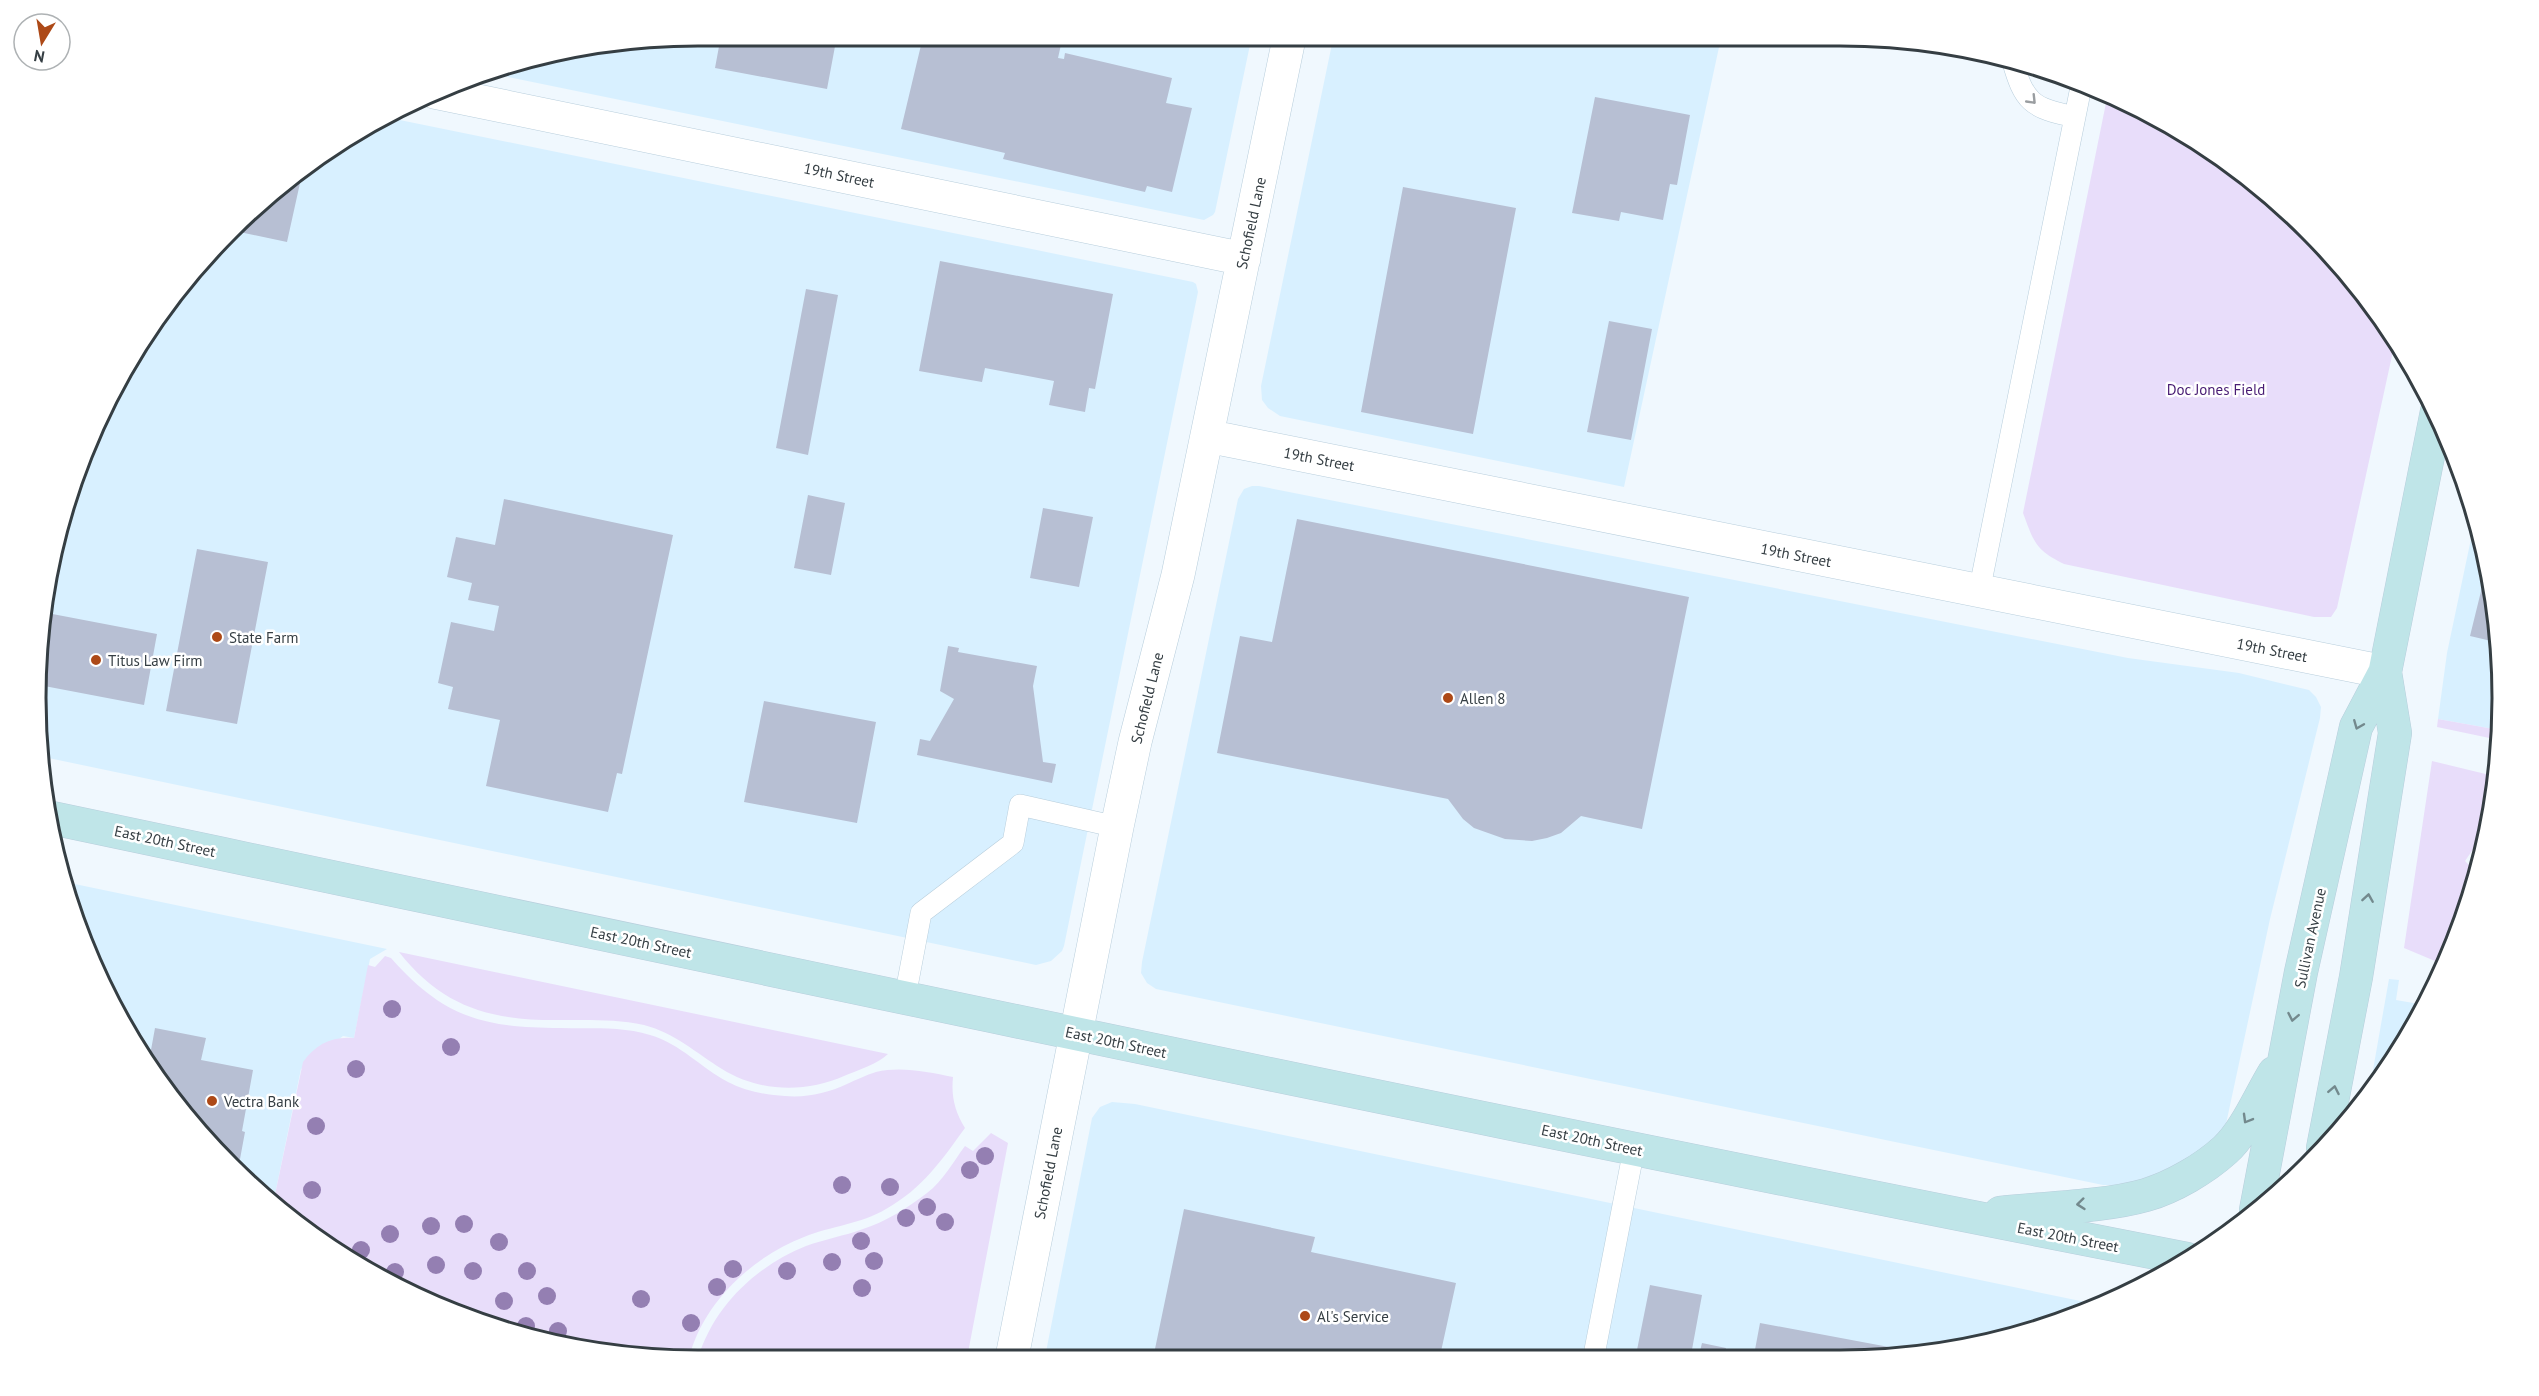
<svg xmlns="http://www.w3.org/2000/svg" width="2539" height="1396" font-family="'PT Sans',sans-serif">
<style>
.built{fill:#d8f0ff}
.green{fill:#e8ddfa}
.building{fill:#b7bfd3}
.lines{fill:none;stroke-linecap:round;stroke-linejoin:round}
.service-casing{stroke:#b8cedc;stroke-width:22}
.minor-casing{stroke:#b8cedc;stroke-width:34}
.secondary-casing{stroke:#b8cedc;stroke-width:34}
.service{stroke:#fff;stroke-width:21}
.minor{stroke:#fff;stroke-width:33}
.secondary{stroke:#bfe5e8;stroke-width:33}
.tree{fill:#947fb2}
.oneway{stroke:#9a9ea1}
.oneway2{stroke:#73898d}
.poi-dot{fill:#ad4917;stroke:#fff;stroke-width:2}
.labels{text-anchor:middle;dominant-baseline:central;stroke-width:5;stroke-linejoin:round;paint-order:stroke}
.street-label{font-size:15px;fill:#353e43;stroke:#fff}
.park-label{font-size:15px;fill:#481c73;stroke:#fff}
.poi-label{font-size:15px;fill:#353e43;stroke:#fff;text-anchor:start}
.rim{fill:none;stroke:#353e43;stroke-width:3}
</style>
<rect width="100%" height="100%" fill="#f0f8fe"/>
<path class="built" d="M1721,38L1624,487L1280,416L1268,408L1262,400L1261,386L1333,39Z
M1251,40L1215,212L1213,215L1204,220L484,72L611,42Z
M385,117L1193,282L1196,284L1198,292L1064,946L1062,951L1051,961L1036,965L39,756L37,741L42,612L59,526L104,406L148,330L230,230L295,173Z
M1252,486H1259L2128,658L2239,673L2309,690L2316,697L2321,707L2320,718L2270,919L2226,1124L2221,1135L2170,1172L2125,1185H2103L1156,989L1147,983L1141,973L1142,962L1238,499L1244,489Z
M2476,515L2481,527L2502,655L2499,730L2438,719L2447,653Z
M65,882L387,949L370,959L354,1038L343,1036L301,1069L273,1204L262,1196L200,1134L125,1029L86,951Z
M2389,979L2399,980L2396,1000L2425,1005L2414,1029L2370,1087Z
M1112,1102L1135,1104L2095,1304L2054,1325L1927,1354L1045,1357L1092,1118L1100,1107Z"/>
<path class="green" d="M2107,98L2172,125L2278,201L2366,295L2395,342L2337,608L2331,617H2314L2064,564C2035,550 2034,542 2023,513Z
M2438,719L2499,730V740L2437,727Z
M2432,761L2498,777L2487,829L2465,861L2477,873L2468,911L2445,962L2435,961L2404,948Z
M399,952L888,1054C878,1064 858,1070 844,1076C806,1093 758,1092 722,1069C696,1053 675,1033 644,1025C616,1019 590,1020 562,1020C492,1021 443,1008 399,952Z
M385,956L391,958C443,1017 483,1028 560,1028C591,1029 621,1026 650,1035C681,1044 701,1068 728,1082C745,1091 766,1095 785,1096C806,1098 828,1093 847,1084C856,1080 866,1075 876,1072C901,1066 928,1072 953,1077C951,1097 955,1112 965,1128C941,1161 923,1188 886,1209C861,1224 831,1226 804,1237C752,1257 703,1303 689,1358L655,1359L526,1337L367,1271L273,1204L303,1062C316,1044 332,1036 354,1038L368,965L375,967Z
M991,1133L1008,1143L967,1358H698C714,1306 756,1266 806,1246C825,1239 844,1236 863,1229C885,1222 909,1207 927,1193C943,1181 953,1162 965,1146L973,1151Z"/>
<path class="building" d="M1062,40L1058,58L1064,59L1065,53L1172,78L1166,103L1192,108L1172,192L1147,186L1145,192L1003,159L1005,153L901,129L922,41Z
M720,41H836L827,89L715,68Z
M1595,97L1690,115L1677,185L1670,184L1663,220L1621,212L1619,221L1572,213Z
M296,172L302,174L287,242L230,230Z
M1403,187L1516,208L1473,434L1361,412Z
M940,261L1113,294L1095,389L1089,388L1085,412L1049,405L1054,381L985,368L982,382L919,371Z
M806,289L838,295L808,455L776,448Z
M1609,321L1652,329L1631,440L1587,432Z
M808,495L845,503L831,575L794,568Z
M504,499L673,535L622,774L617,773L608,812L486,786L500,720L448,709L453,687L438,683L451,622L494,631L499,606L468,600L472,583L447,577L456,537L495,545Z
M1043,508L1093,517L1079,587L1030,578Z
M1297,519L1689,597L1642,829L1581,816L1561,833L1547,838L1532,841L1505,839L1474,828L1463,819L1448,799L1217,753L1240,636L1272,642Z
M197,549L268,562L237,724L166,711Z
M2485,575L2489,576L2500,643L2470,636Z
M42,612L157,634L144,705L39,685Z
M948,646L959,648L958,652L1037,666L1033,686L1043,762L1056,764L1052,783L917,755L920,739L930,741L954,699L940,691Z
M764,701L876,722L857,823L744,802Z
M155,1028L206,1038L201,1060L253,1070L242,1131L245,1132L240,1159L221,1155L200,1134L138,1048L151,1050Z
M1184,1209L1315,1237L1311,1252L1456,1283L1440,1356L1191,1357L1155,1349Z
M1650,1285L1702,1295L1691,1355H1636Z
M1760,1323L1921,1353V1354L1754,1355Z
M1702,1343L1726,1348L1725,1355H1699Z"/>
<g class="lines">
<g class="service-casing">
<path id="service" d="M2012,59C2024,102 2031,108 2075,117
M1979,592L2081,87
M905,997L921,913L1013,843L1020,805L1117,827
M1594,1355L1634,1149"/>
</g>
<g class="minor-casing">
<path id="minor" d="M434,92L1244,259
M1207,436L2385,672
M1012,1357L1117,827L1135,742L1178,575L1289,39"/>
</g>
<g class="secondary-casing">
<path id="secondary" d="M47,817C760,967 1472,1120 2187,1259
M2323,1148L2356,977L2395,733L2385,672
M2256,1210L2301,972L2356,727L2385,672L2437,411
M2000,1213C2044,1208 2104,1207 2146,1195C2173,1187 2204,1169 2225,1150C2245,1132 2260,1096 2274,1073"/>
</g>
<use href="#service" class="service"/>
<use href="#minor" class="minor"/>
<use href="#secondary" class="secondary"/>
</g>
<g class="tree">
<circle cx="392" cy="1009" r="9"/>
<circle cx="451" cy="1047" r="9"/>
<circle cx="356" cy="1069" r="9"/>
<circle cx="316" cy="1126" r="9"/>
<circle cx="985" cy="1156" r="9"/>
<circle cx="970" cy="1170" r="9"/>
<circle cx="842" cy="1185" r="9"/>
<circle cx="890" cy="1187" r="9"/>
<circle cx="312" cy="1190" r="9"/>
<circle cx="927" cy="1207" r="9"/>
<circle cx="906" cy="1218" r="9"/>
<circle cx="945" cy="1222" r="9"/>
<circle cx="464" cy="1224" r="9"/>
<circle cx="431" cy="1226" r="9"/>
<circle cx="390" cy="1234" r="9"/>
<circle cx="861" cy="1241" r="9"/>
<circle cx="499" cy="1242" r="9"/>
<circle cx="361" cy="1250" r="9"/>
<circle cx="874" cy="1261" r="9"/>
<circle cx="832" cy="1262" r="9"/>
<circle cx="436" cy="1265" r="9"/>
<circle cx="733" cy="1269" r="9"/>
<circle cx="473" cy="1271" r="9"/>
<circle cx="527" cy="1271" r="9"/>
<circle cx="787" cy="1271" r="9"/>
<circle cx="395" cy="1272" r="9"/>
<circle cx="717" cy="1287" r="9"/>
<circle cx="862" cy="1288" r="9"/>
<circle cx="547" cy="1296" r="9"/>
<circle cx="641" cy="1299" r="9"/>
<circle cx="504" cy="1301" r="9"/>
<circle cx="691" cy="1323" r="9"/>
<circle cx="526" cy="1326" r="9"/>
<circle cx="558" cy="1331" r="9"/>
</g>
<defs><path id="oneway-chevron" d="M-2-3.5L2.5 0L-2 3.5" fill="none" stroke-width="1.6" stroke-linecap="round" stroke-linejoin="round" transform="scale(1.5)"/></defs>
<use class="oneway" href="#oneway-chevron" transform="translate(2032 100) rotate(46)"/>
<g class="oneway2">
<use href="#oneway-chevron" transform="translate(2358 725) rotate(112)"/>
<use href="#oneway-chevron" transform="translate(2368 898) rotate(-81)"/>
<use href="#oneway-chevron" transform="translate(2293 1017) rotate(101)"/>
<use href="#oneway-chevron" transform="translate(2334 1090) rotate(-79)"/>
<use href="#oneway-chevron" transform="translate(2247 1119) rotate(120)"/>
<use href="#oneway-chevron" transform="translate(2081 1204) rotate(174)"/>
</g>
<g class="poi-dot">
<circle cx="217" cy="637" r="6"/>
<circle cx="96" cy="660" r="6"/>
<circle cx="1448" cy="698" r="6"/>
<circle cx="212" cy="1101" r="6"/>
<circle cx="1305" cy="1316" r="6"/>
</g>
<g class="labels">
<g class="street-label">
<text transform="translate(839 175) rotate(12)">19th Street</text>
<text transform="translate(1251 223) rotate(-78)">Schofield Lane</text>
<text transform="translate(1319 459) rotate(11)">19th Street</text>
<text transform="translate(1796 555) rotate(11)">19th Street</text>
<text transform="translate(2272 650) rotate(11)">19th Street</text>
<text transform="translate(1147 698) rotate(-76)">Schofield Lane</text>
<text transform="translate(165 841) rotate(12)">East 20th Street</text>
<text transform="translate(2310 938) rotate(-78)">Sullivan Avenue</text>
<text transform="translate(641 942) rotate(12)">East 20th Street</text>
<text transform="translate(1116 1042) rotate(12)">East 20th Street</text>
<text transform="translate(1592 1140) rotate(12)">East 20th Street</text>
<text transform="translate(1048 1173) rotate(-79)">Schofield Lane</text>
<text transform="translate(2068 1237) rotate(11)">East 20th Street</text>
</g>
<g class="park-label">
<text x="2216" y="389">Doc Jones Field</text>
</g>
<g class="poi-label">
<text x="229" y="637">State Farm</text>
<text x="108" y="660">Titus Law Firm</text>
<text x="1460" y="698">Allen 8</text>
<text x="224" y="1101">Vectra Bank</text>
<text x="1317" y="1316">Al's Service</text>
</g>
</g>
<path d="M0 0H2539V1396H0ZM698 46H1840A652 652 0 0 1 2492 698V698A652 652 0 0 1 1840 1350H698A652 652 0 0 1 46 698V698A652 652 0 0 1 698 46Z" fill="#fff" fill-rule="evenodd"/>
<path class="rim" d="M698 46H1840A652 652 0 0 1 2492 698V698A652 652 0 0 1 1840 1350H698A652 652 0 0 1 46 698V698A652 652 0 0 1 698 46Z"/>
<g transform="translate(42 42) rotate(191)"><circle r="28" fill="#ffffff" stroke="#aeb2b4" stroke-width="1.5"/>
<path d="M0-4.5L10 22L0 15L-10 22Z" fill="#ad4917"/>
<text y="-9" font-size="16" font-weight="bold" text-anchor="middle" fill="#353e43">N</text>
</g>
</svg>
